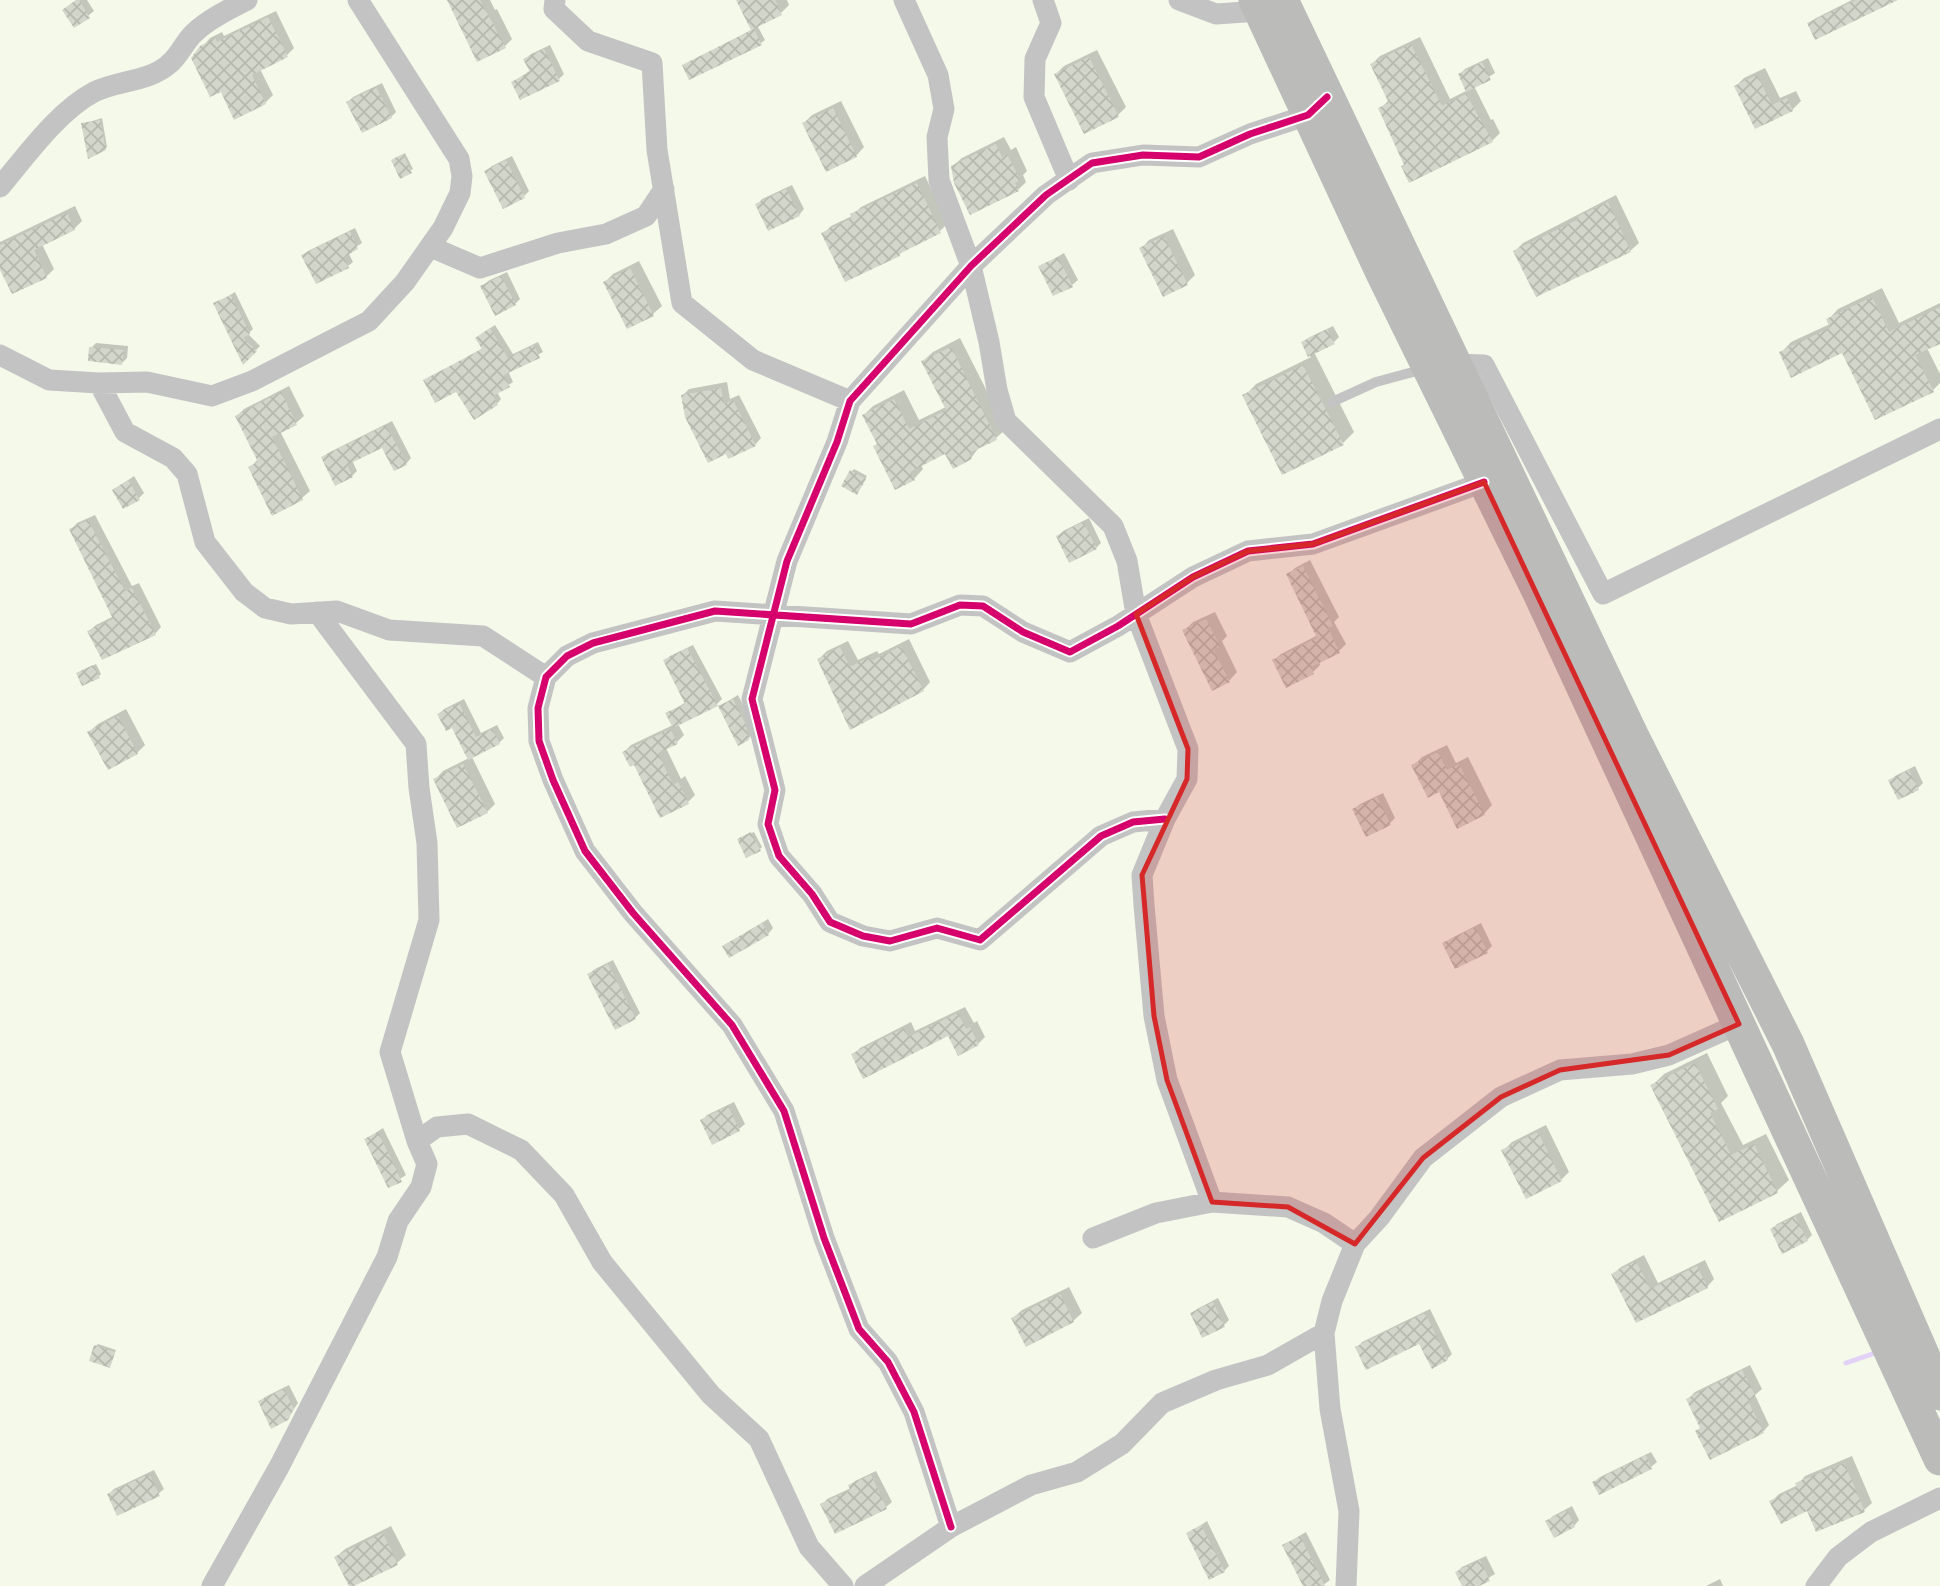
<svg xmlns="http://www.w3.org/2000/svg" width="1940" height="1586" font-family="Jost,sans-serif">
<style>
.shadow{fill:#0003}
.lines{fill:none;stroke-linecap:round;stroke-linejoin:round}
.stream{stroke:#e3d2f7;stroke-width:5}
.building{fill:url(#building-cross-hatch)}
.service{stroke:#c4c3c4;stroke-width:10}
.minor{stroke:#c4c3c4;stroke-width:21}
.primary{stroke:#bbbbba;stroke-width:33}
.cycleway-casing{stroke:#fff;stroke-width:11}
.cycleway{stroke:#d6006c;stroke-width:7}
.marked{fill:#d62828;fill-opacity:0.2;stroke:#d62828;stroke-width:5;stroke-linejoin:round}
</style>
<defs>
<pattern id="building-cross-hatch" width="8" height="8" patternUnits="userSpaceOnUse" patternTransform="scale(1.75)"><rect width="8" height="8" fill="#d3d7cb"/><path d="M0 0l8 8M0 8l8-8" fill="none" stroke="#b5b9ae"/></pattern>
</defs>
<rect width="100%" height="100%" fill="#f4f9ea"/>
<path class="shadow" d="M76,0H87L94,11L75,26L64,10Z
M449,0H490L495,10L497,9L512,39L505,46L478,59Z
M738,0H787L789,5L781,13L757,25L765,40L761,43L684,65L753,29Z
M1852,0H1890L1809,24L1816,18Z
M276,11L294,48L287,55L260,69L273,95L265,103L202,47L210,38L222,32L224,36Z
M1420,37L1450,99L1468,90L1460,74L1465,69L1488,58L1495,73L1474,86L1491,120L1493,119L1500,133L1492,141L1405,164L1380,109L1388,101L1372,64L1380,56Z
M550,45L564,74L559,79L520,97L513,82L531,70L525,59L531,54Z
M1097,50L1126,107L1118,115L1056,74L1064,66Z
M1765,68L1780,98L1796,91L1801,101L1792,110L1756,127L1736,86L1744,78Z
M382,83L396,112L391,117L348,102L353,97Z
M841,101L864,147L856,156L804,123L812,115Z
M102,118L107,147L105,149L83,124Z
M1004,137L1011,150L1016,147L1027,171L1023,175L1026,182L1018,190L953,166L962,158Z
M405,153L413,169L401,176L395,158Z
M512,156L529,191L524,196L486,171L492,166Z
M925,176L948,223L940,231L906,248L899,255L823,234L831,226L852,216L861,207Z
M792,185L804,209L799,215L757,205L762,199Z
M1616,195L1639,243L1630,251L1537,295L1515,251L1523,243Z
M75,206L82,221L74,229L42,244L54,269L46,277L0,266V242Z
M355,228L362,243L348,252L353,262L348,266L303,256L308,251Z
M1173,229L1195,275L1187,283L1164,295L1141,249L1149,240Z
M1064,253L1078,280L1072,285L1054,294L1040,267Z
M639,261L662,306L653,314L627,327L605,282L613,274Z
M507,272L520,299L515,304L483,287L488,281Z
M1882,288L1899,323L1940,303V342L1927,348L1940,374V383L1933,390L1843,351L1781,353L1791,342L1830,324L1828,320L1838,309Z
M235,292L253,329L248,334L260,346L244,362L215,304Z
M495,325L513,354L538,342L543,352L508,371L513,382L497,392L501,399L497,404L425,381L483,348L481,334Z
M1333,326L1339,337L1334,342L1314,352L1354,432L1343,443L1245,396L1256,384L1311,357L1303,343L1308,338Z
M960,338L1006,429L996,438L980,446L971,458L946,452L921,465L923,469L914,479L878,444L864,415L873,406L904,390L919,420L946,407L923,361L933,352Z
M96,343L128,346L127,358L122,363L91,348Z
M727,382L730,399L739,395L761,438L755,445L683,395L689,389Z
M289,386L304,416L296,423L280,431L310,491L302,498L250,468L258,459L237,416L244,409Z
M392,421L411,458L406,464L383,446L352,460L357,471L352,476L323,458L328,453Z
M854,469L867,476L858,491L852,471Z
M134,476L144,493L138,499L114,490Z
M95,515L132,586L139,583L161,627L155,634L89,631L96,625L114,616L71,530L77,523Z
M1089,518L1101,543L1096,548L1058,536L1063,531Z
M1310,560L1339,617L1334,622L1346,644L1339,651L1319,661L1320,665L1313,672L1287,685L1274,660L1281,654L1318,635L1288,575L1295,568Z
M1215,612L1227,636L1222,641L1237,672L1229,681L1184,631L1193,622Z
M909,639L930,682L923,690L819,659L827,651L848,641L858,660L877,651L879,654Z
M693,645L722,699L717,704L678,724L684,735L677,742L666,748L681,779L685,776L695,795L688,802L635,763L624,752L631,745L673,725L667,714L686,702L665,661L670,656Z
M96,664L101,674L99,676L80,672Z
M738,695L749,717L753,734L748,739L720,706Z
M464,699L481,733L497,725L504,738L499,743L472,757L495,804L487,812L435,780L443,771L469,758L453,726L439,714L444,709Z
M126,709L145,745L137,753L89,732L98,724Z
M1447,745L1456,763L1468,757L1492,805L1484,814L1440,790L1413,766L1422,757Z
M1915,766L1923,783L1918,788L1890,781L1895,776Z
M1383,793L1395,818L1390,823L1367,835L1354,809L1360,804Z
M754,832L762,847L760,849L741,838Z
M768,919L773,928L768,934L724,946Z
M1481,923L1492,946L1487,951L1445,944L1450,939Z
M613,960L640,1013L635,1018L589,974L595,969Z
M965,1007L974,1023L977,1021L985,1037L978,1044L949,1034L853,1055L860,1048L911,1022L915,1031Z
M1707,1053L1728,1096L1721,1103L1743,1145L1766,1134L1789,1180L1777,1191L1719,1220L1652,1086L1664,1074Z
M734,1102L745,1124L739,1129L713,1142L702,1121L707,1115Z
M1546,1125L1569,1172L1561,1180L1504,1150L1512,1142Z
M383,1128L406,1175L389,1186L366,1139Z
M1801,1212L1812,1235L1807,1240L1772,1229L1777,1224Z
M1644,1255L1658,1283L1705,1260L1714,1279L1707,1287L1637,1321L1613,1274L1621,1267Z
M1069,1287L1082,1313L1073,1321L1013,1318L1022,1310Z
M1218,1298L1229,1320L1224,1325L1192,1314L1197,1309Z
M1430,1309L1452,1354L1447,1359L1420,1341L1357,1348L1362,1342Z
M98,1344L116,1350L111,1364L96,1346Z
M1750,1365L1762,1389L1755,1395L1769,1425L1763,1432L1702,1427L1688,1399L1695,1392Z
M289,1385L298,1403L287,1419L260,1402L265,1397Z
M1651,1452L1657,1462L1651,1467L1600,1493L1594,1482L1600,1477Z
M1852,1456L1872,1503L1864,1510L1808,1509L1771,1502L1779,1494L1798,1485L1805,1476Z
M154,1470L164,1489L158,1494H109L114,1489Z
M876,1471L892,1502L886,1507L836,1532L822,1505L827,1499L851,1488L850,1486L855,1481Z
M1572,1506L1579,1520L1574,1526L1548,1521L1553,1516Z
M1207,1521L1229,1566L1224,1571L1188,1534Z
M391,1526L406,1555L397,1563L351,1586L336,1557L345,1549Z
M1306,1532L1330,1580L1322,1586H1305L1284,1545Z
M1486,1556L1495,1574L1475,1586H1464L1457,1572L1462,1567Z
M1720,1579L1723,1586H1706Z"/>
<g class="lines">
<path class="stream" d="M1846,1363L1878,1352"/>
</g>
<path class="building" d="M76,0H79L90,18L74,28L62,10Z
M447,0H480L506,48L477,62Z
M736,0H775L782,15L751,30Z
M1856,0H1898L1815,40L1807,23Z
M268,17L288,57L252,75L266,104L234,120L221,92L210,97L191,58L200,46L215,38L217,42Z
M754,29L762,45L689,80L682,65Z
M1411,44L1442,106L1466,94L1493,142L1409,183L1401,166L1404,165L1378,108L1389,103L1370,64Z
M544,49L560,81L520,100L511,82L530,72L523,59Z
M1089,57L1119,117L1084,134L1054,74Z
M1482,62L1491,80L1466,92L1458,74Z
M1757,75L1772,105L1787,98L1793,111L1755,129L1734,86Z
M376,87L392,118L362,133L346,102Z
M833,108L857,157L826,172L802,123Z
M100,120L106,150L88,159L81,123Z
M996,144L1002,157L1007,154L1020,180L1015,183L1019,191L970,215L954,183L951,166Z
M403,154L412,173L400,179L391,160Z
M506,160L525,198L503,209L484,171Z
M917,183L941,233L899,254L900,256L845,282L821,233L852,218L850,214Z
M786,189L800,216L768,231L755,204Z
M1608,202L1631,252L1536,297L1513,251L1579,219L1578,216Z
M67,213L75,230L34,250L47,278L12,294L0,270V245Z
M350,231L358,249L344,257L349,268L316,284L301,255Z
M1164,236L1188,285L1163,297L1139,248Z
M1058,257L1073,287L1053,296L1038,266Z
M630,268L654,316L627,329L603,282Z
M501,276L516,305L495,316L480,286Z
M231,295L250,334L243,338L257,351L243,365L213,303Z
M1872,297L1889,332L1940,307V344L1915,355L1934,392L1875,420L1842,353L1791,378L1779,352L1830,328L1826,319Z
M490,328L508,358L534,345L540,358L504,375L510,387L493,396L498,405L474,420L456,392L435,403L423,380L482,349L475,338Z
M1327,329L1335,344L1308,357L1301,342Z
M89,347L124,350L122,365L88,361Z
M951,347L997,440L969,453L972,459L953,469L945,454L910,472L915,480L895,490L873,446L877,444L862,415L894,399L909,429L946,410L921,361Z
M1303,365L1344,445L1282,475L1242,395Z
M721,388L724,404L733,400L756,446L728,459L726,454L708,463L685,417L681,395Z
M281,392L297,425L272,437L303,500L272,516L248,467L258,462L235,416Z
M386,425L407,465L394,471L382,448L347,465L353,477L335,486L321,457Z
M850,470L866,479L857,495L841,486Z
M128,480L140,500L123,509L112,490Z
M88,520L125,591L132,588L156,635L102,660L87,631L113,619L69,529Z
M1083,522L1097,549L1069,563L1056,536Z
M1303,566L1333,626L1328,628L1340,653L1311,667L1314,674L1286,688L1272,660L1317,638L1286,574Z
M1206,619L1220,646L1213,649L1230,682L1212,691L1182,630Z
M901,646L924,691L850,730L817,659L840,647L850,667L869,657L871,661Z
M687,648L718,706L673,728L665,713L685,704L663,660Z
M93,665L100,678L82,686L76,673Z
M733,699L745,723L749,740L738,746L718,706Z
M459,703L476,737L492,729L500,744L468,760L452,728L446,731L437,714Z
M118,716L138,754L108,770L87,732Z
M670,729L678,744L658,753L673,785L678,782L689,804L660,818L634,765L630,767L622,752Z
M1438,752L1447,770L1459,764L1485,815L1457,829L1439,792L1428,798L1411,765Z
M463,764L488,813L457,828L433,779Z
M1909,770L1919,790L1898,800L1888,780Z
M1377,797L1391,825L1366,837L1352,809Z
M751,832L761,851L746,858L737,839Z
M762,923L769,935L729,958L722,946Z
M1475,927L1488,953L1455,969L1442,943Z
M608,964L636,1019L615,1030L587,974Z
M958,1013L966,1029L970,1027L979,1045L958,1056L948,1036L863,1079L851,1054L904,1028L908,1037Z
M1695,1063L1718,1109L1710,1113L1731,1155L1754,1144L1778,1193L1719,1222L1650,1085Z
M728,1106L740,1131L712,1145L700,1120Z
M378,1132L402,1182L388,1188L364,1139Z
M1538,1132L1562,1181L1526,1199L1501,1150Z
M1795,1216L1808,1241L1782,1254L1770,1229Z
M1636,1261L1650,1289L1697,1266L1708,1288L1636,1323L1611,1274Z
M1060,1294L1074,1322L1026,1347L1011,1318Z
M1213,1302L1225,1327L1202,1338L1190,1313Z
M1425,1313L1448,1360L1432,1369L1419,1344L1366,1370L1355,1347Z
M94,1345L115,1352L110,1368L89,1361Z
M1742,1370L1756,1397L1748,1401L1764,1433L1710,1460L1695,1431L1700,1428L1686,1399Z
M284,1389L294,1409L288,1420L271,1429L258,1401Z
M1646,1455L1652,1469L1599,1495L1592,1482Z
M1844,1463L1865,1512L1816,1532L1807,1511L1781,1524L1769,1501L1797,1488L1795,1483Z
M149,1474L160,1496L117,1516L107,1494Z
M871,1475L887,1509L835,1534L820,1504L850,1490L848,1485Z
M1567,1510L1575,1527L1554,1538L1545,1521Z
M1201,1525L1225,1572L1209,1580L1186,1533Z
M383,1533L398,1565L354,1586H349L334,1557Z
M1300,1536L1325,1586H1303L1282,1545Z
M1480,1560L1490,1581L1479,1586H1462L1455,1572Z"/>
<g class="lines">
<path class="service" d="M1332,402L1376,382L1424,369"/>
<path class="minor" d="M555,0L554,9L588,41L652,63L657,150L682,303L753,360L850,401
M904,0L938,75L944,109L937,137L939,180L971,266L989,342L997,390L1006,421L1113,526L1127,561L1136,614L1188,749L1187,779L1165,819L1142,875L1144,905L1154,1016L1167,1080L1212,1202
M1043,0L1051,23L1035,59L1034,97L1069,180
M1179,0L1216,14L1260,11L1268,4
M0,187C26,156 58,111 94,92C118,80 149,82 169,64C179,56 184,43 193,34C207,20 229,9 247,0
M431,247L480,268L558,243L606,234L646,216L664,189
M0,355L49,380L99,383L147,382L212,396L252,381L369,321L405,282L443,228L460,193L462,176L459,159L358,0
M1455,364L1484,365L1603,594L1940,429
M99,383L125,432L173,458L187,474L205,542L244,592L265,608L291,614L337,611L389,630L483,636L546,677
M1165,819L1133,822L1101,836L980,940L937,928L890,941L863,936L830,922L812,894L779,856L768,824L775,790L752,699L787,561L837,442L850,401L971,266L1046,195L1092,163L1143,155L1199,157L1250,134L1308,115L1316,108
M417,1141L437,1127L468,1124L521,1150L564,1195L602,1262L711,1395L759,1439L809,1547L843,1586
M1093,1238L1156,1213L1212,1202L1288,1207L1324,1223L1355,1244
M951,1527L914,1412L888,1362L859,1329L824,1238L784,1111L732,1025L633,913L585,851L553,780L539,741L538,708L546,677L567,656L593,643L715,611L911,624L960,605L983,606L1023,632L1070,652L1118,626L1193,577L1248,551L1313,544L1484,482
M212,1586L279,1467L387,1257L398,1221L421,1187L427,1164L417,1141L390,1052L429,920L427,843L419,788L416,744L317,612
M865,1586L951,1527L1031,1485L1077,1472L1122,1444L1162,1403L1216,1380L1268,1365L1324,1333
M1346,1586L1349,1511L1330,1409L1324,1333L1332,1301L1355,1244L1379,1218L1423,1158L1501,1097L1560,1070L1632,1064L1669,1055L1739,1024
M1816,1586L1838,1557L1871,1532L1940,1498"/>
<path class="primary" d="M1255,0L1382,273L1540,595L1940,1459
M1282,0L1634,739L1788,1044L1940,1394"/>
<g class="cycleway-casing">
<path id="cycleway" d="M1165,819L1133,822L1101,836L980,940L937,928L890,941L863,936L830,922L812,894L779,856L768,824L775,790L752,699L787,561L837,442L850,401L971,266L1046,195L1092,163L1143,155L1199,157L1250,134L1308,115L1327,97
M951,1527L914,1412L888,1362L859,1329L824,1238L784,1111L732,1025L633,913L585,851L553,780L539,741L538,708L546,677L567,656L593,643L715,611L911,624L960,605L983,606L1023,632L1070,652L1118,626L1193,577L1248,551L1313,544L1484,482"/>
</g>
<use href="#cycleway" class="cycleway"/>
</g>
<path class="marked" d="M1484,482L1739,1024L1669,1055L1560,1070L1501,1097L1423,1158L1355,1244L1288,1207L1212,1202L1167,1080L1154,1016L1142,875L1187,779L1188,749L1136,614L1193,577L1248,551L1313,544Z"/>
</svg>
